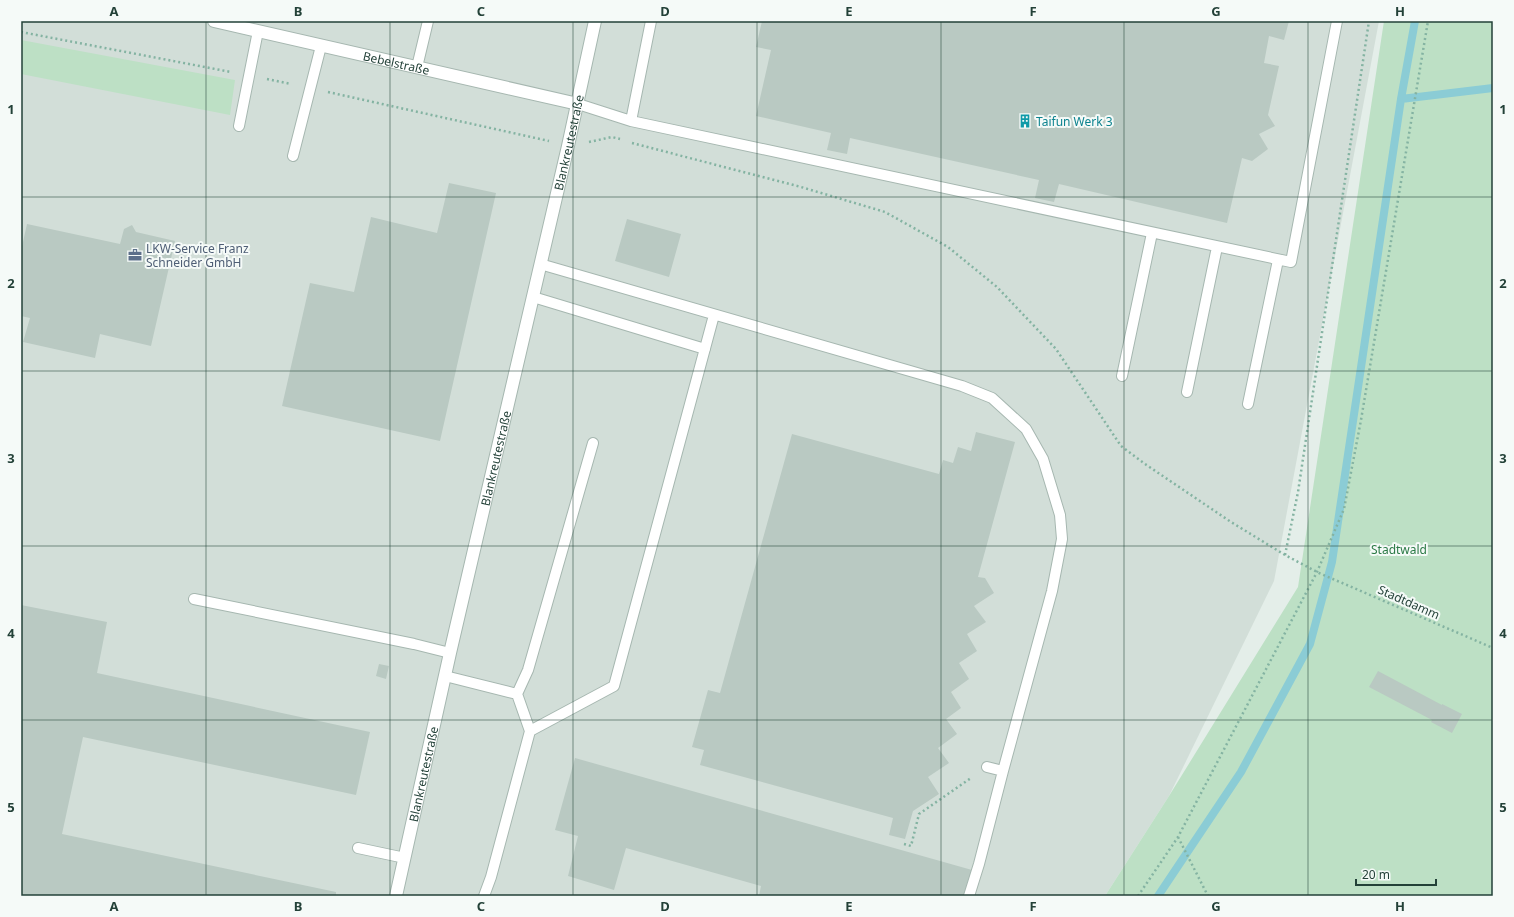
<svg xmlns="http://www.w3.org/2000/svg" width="1514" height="917" font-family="'Noto Sans',sans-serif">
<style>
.built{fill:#d2ded8}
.green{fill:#bde0c5}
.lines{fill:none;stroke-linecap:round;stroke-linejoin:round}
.stream{stroke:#8bccd5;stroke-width:8}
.building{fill:#b9c9c2}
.service-casing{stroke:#a6b7b0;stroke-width:12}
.minor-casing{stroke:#a6b7b0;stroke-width:14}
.path{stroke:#84b3a2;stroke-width:2.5;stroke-dasharray:2 3;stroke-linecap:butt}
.service{stroke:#fff;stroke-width:10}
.minor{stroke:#fff;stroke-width:12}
.grid{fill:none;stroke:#234138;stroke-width:1;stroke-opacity:0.55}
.labels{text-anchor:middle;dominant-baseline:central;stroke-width:4;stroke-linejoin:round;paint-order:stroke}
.street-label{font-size:12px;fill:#234138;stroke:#f5faf8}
.culture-label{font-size:12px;fill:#0d838f;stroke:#f5faf8;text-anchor:start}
.service-label{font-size:12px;fill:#4e5e75;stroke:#f5faf8;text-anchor:start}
.park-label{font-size:12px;fill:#2b7a46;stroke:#f5faf8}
.neatline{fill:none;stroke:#234138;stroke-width:1.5}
.grid-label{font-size:13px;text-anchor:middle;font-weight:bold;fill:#234138}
</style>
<rect width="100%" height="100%" fill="#e4eee9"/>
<path class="built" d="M21,21H1379L1274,581L1169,796L1105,896H21Z"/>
<path class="green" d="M1384,21H1493V896H1105L1169,796L1298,587Z
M21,40L235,80L230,115L21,74Z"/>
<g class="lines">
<path class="stream" d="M1401,99L1493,88
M1158,896L1241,772L1310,644L1332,562L1401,99L1415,21"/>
</g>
<path class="building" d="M762,21H1289L1284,40L1269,36L1264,63L1279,66L1268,115L1275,126L1259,134L1268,149L1252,161L1242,158L1227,223L1059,184L1054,202L1035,198L1039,180L850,138L847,154L827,150L831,133L756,116L771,50L756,47Z
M449,183L496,193L440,441L282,406L310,283L354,292L371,217L437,233Z
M627,219L681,234L669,277L615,261Z
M27,224L120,244L124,229L132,225L136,232L175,241L151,346L100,334L95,358L23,342L30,318L21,316V251Z
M976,432L1015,442L978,577L985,578L994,593L974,606L986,622L967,634L977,651L959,663L969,679L951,692L961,708L946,719L957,734L938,748L949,763L928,777L939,794L913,811L905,839L889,835L893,818L700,765L704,750L692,747L708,690L720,693L792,434L939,474L943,460L953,463L958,447L971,451Z
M21,605L107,622L97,673L370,732L356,795L83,737L62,834L336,892V896H21Z
M379,664L389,666L386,679L376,676Z
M1378,671L1442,705V704L1462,714L1452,733L1431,722L1432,720L1369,687Z
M575,758L972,870L964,896H759L761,886L626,848L614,890L568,876L578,836L555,830Z"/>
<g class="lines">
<g class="service-casing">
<path id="service" d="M417,67L428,21
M578,104L631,121L1291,262L1337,21
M631,121L651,21
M239,126L258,31
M293,156L321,46
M540,264L962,386L992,398L1026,429L1043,459L1060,515L1062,539L1052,591L1003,771L979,864L969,896
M533,297L705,349
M1122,376L1152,233
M1187,392L1217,247
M1248,404L1278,260
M194,599L414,644L450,653
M445,676L517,694L530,731
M517,694L528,670L593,443
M987,767L1003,771
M358,848L405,858
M484,896L491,877L530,731L614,686L714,315"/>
</g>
<g class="minor-casing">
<g id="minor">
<path id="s1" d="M214,21L578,104"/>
<path id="s2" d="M396,896L450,653L568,146L595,21"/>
</g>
</g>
<path class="path" d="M21,32L231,72
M267,79L291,84
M328,92L549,141
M589,142L612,137L620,139
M632,143L801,187L885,212L948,247L997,287L1056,349L1121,446L1145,464L1231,522L1285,555L1319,573L1493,648
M1285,555L1298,492L1369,21
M1178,837L1208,896
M904,844L911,846L919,814L971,778
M1138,896L1178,837L1317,572L1344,509L1361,420L1428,21"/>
<use href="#service" class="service"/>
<use href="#minor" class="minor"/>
</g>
<path class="grid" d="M206,21V896M390,21V896M573,21V896M757,21V896M941,21V896M1124,21V896M1308,21V896M21,197H1493M21,371H1493M21,546H1493M21,720H1493"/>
<defs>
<g id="building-bare" transform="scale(1.08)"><path d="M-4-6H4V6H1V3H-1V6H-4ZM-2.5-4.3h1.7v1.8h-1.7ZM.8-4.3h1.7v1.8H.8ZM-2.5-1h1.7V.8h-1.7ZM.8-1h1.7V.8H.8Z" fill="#0f9aa8" stroke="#f5faf8" stroke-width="2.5" paint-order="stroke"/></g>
<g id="office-bare" transform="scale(1.08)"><path d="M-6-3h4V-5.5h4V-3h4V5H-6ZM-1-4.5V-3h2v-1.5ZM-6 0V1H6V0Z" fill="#5c6f8a" stroke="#f5faf8" stroke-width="2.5" paint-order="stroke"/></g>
</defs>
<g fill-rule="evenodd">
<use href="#building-bare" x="1025" y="121"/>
<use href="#office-bare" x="135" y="255"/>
</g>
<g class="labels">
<g class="street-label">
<text stroke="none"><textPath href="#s1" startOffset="187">Bebelstraße</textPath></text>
<text stroke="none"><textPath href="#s2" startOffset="773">Blankreutestraße</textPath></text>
<text stroke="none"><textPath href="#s2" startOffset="449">Blankreutestraße</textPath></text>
<text transform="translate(1409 602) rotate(24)">Stadtdamm</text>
<text stroke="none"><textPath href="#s2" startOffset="125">Blankreutestraße</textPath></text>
</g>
<g class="culture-label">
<text x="1036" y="121">Taifun Werk 3</text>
</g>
<g class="service-label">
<text x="146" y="248">LKW-Service Franz<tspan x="146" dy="14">Schneider GmbH</tspan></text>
</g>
<g class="park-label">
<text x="1399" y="549">Stadtwald</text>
</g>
</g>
<rect width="1514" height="917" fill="none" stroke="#f5faf8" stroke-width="44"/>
<path d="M1356 879v6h80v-6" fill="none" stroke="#234138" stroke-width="2"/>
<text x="1362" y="879" font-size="12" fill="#234138" stroke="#f5faf8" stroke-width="3" paint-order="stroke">20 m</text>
<rect x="22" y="22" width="1470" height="873" class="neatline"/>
<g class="grid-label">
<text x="114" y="16">A</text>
<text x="298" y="16">B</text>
<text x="481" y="16">C</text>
<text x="665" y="16">D</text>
<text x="849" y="16">E</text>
<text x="1033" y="16">F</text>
<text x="1216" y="16">G</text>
<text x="1400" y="16">H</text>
<text x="11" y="114">1</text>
<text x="1503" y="114">1</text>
<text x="11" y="288">2</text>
<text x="1503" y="288">2</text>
<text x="11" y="463">3</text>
<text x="1503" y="463">3</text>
<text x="11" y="638">4</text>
<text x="1503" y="638">4</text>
<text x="11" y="812">5</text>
<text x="1503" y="812">5</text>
<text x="114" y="911">A</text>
<text x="298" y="911">B</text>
<text x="481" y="911">C</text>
<text x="665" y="911">D</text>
<text x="849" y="911">E</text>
<text x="1033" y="911">F</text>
<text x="1216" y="911">G</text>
<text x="1400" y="911">H</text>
</g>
</svg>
